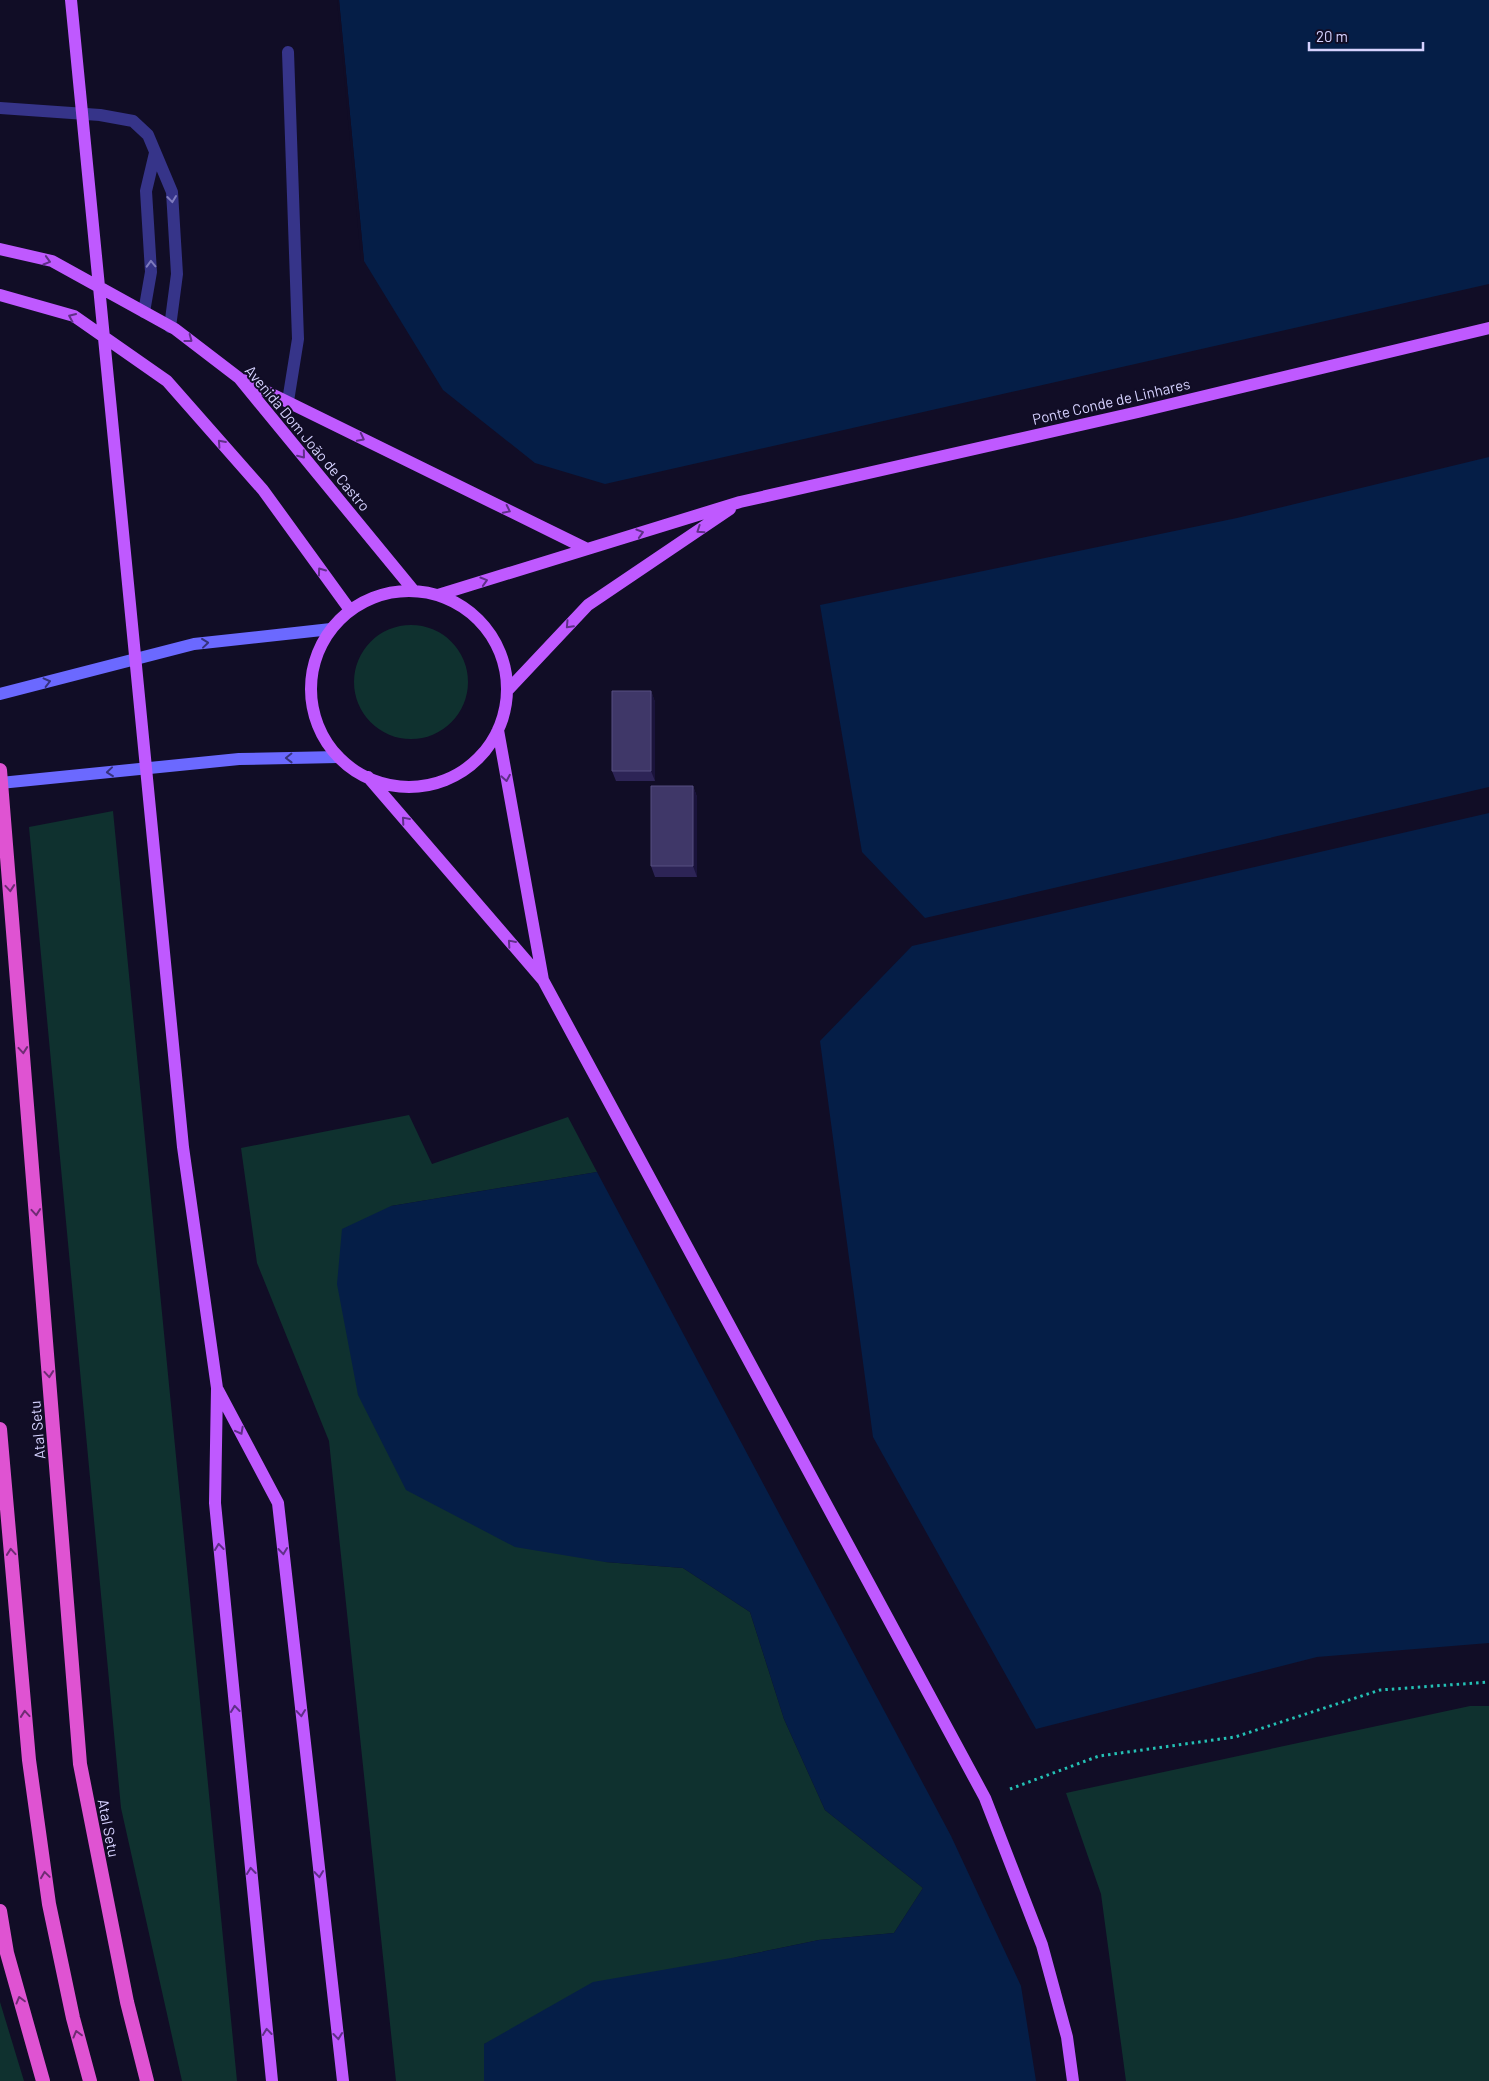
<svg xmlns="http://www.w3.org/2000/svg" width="1489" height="2081" font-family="Barlow,sans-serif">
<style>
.green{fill:#0f312f}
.water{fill:#051e47}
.pier{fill:#110d26}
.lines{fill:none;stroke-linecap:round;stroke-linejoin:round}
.path{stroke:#24c1b5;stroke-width:3;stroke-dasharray:2.5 4;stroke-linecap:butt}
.service{stroke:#363489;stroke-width:12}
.secondary{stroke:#6b69ff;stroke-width:12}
.primary{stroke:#bf59ff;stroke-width:12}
.trunk{stroke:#df53d2;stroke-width:14}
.wall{fill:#2d2456}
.shaded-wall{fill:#1a133b}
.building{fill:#3f3768;stroke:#574f80}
.oneway{stroke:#7e7bbe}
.oneway2{stroke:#5f2f88}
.oneway3{stroke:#35327d}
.oneway4{stroke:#6e2c73}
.labels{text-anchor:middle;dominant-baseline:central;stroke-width:4;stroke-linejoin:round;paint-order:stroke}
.street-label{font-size:15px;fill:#d6d2ff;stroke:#110d26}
</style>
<rect width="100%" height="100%" fill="#110d26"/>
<path class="green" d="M354 682a57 57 0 1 1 114 0a57 57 0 1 1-114 0Z
M113,811L237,2081H182L121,1808L29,827Z
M409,1115L432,1164L568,1117L597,1172L391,1206L605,1562L683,1568L750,1612L784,1719L825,1810L923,1888L894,1933L819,1940L737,1957L484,2044V2081H396L329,1441L257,1263L241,1148Z
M1470,1706H1489V2081H1126L1101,1894L1066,1793Z
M0,2002L24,2081H0Z"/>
<path class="water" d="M339,0H1489V284L605,484L535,463L443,390L364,261Z
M1489,457V787L925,918L862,852L820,605L1237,518Z
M1489,813V1643L1317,1657L1036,1729L873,1437L820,1041L912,946Z
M597,1172L951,1836L1021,1986L1036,2081H484V2044L593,1982L737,1957L819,1940L894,1933L923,1888L825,1810L784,1719L750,1612L683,1568L605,1562L515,1547L406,1490L358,1395L337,1284L342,1229L391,1206Z"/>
<path class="pier" d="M337,0H339L364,261H361Z"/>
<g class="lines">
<path class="path" d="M1010,1789L1099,1756L1235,1737L1380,1690L1489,1682"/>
<path class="service" d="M288,52L298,339L288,401
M0,108L100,115L133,121L148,135L172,192L177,274L170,327
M144,312L151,272L146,191L155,153"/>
<path class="secondary" d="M0,694L194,644L331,629
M0,783L239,759L338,757"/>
<path class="primary" d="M71,0L183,1147L217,1388L215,1503L272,2081
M0,249L52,261L175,329L239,378L414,591
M0,295L74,316L167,381L263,490L350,610
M243,380L587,549
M311 689a98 98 0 1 1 196 0a98 98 0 1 1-196 0Z
M438,595L740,502L1138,412L1489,328
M507,691L588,605L730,509
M498,730L543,980
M368,777L543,980L985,1798L1042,1945L1067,2037L1073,2081
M218,1390L278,1503L343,2081"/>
<path class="trunk" d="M0,770L80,1764L127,2002L147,2081
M0,1429L29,1760L49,1904L73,2018L90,2081
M0,1911L7,1953L43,2081"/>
</g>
<path class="wall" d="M651,691L655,702V781H616L612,771Z
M693,786L697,797V877H655L651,866Z"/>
<path class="shaded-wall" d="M651,691L655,702V781L651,771Z
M693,786L697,797V877L693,866Z"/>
<path class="building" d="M612,691H651V771H612Z
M651,786H693V866H651Z"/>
<defs><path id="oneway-chevron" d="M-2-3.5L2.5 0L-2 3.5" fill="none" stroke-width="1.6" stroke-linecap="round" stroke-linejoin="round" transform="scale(1.25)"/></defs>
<g class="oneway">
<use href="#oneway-chevron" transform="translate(172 199) rotate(83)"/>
<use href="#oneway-chevron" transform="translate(151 264) rotate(-92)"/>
</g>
<g class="oneway2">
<use href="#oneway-chevron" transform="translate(47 261) rotate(17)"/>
<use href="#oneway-chevron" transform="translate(72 317) rotate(-156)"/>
<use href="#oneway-chevron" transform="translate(189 339) rotate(37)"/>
<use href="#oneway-chevron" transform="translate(361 438) rotate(27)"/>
<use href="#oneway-chevron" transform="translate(221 443) rotate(-132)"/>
<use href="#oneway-chevron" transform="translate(302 455) rotate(51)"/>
<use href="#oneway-chevron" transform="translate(507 510) rotate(26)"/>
<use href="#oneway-chevron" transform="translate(700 530) rotate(146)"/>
<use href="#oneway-chevron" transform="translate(640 533) rotate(-17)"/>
<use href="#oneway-chevron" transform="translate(321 571) rotate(-126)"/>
<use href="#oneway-chevron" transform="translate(484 581) rotate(-17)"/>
<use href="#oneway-chevron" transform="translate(569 625) rotate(133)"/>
<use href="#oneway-chevron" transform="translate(506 778) rotate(80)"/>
<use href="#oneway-chevron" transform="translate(405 820) rotate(-131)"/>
<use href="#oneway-chevron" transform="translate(511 943) rotate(-131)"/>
<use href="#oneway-chevron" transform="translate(240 1431) rotate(62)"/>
<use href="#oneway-chevron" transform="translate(219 1547) rotate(-96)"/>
<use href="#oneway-chevron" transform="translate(283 1551) rotate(84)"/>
<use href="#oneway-chevron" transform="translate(235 1709) rotate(-96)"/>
<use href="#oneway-chevron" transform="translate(301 1713) rotate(84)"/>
<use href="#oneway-chevron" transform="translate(251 1871) rotate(-96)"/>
<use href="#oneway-chevron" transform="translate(319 1874) rotate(84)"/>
<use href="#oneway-chevron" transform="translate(267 2032) rotate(-96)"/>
<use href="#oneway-chevron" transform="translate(338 2036) rotate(84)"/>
</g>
<g class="oneway3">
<use href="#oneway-chevron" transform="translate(205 643) rotate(-6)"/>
<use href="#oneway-chevron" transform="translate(47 682) rotate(-14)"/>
<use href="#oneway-chevron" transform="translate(289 758) rotate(179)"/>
<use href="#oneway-chevron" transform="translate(110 772) rotate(174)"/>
</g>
<g class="oneway4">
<use href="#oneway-chevron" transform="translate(10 888) rotate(85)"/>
<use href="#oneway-chevron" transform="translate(23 1050) rotate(85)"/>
<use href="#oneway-chevron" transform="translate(36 1212) rotate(85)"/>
<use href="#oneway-chevron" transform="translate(49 1374) rotate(85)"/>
<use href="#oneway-chevron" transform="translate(11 1552) rotate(-95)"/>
<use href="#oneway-chevron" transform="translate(25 1714) rotate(-95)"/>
<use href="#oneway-chevron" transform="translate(45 1875) rotate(-98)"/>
<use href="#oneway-chevron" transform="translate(20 2000) rotate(-105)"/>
<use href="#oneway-chevron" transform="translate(77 2034) rotate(-105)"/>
</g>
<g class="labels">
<g class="street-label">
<text transform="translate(1111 401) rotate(-13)">Ponte Conde de Linhares</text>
<text transform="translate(308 438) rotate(50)">Avenida Dom João de Castro</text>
<text transform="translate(37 1430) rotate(-95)">Atal Setu</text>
<text transform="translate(109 1828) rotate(79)">Atal Setu</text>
</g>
</g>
<path d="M1309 42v8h114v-8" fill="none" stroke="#d6d2ff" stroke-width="2.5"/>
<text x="1316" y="42" font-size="15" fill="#d6d2ff" stroke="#110d26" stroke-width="4" paint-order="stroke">20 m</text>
</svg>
